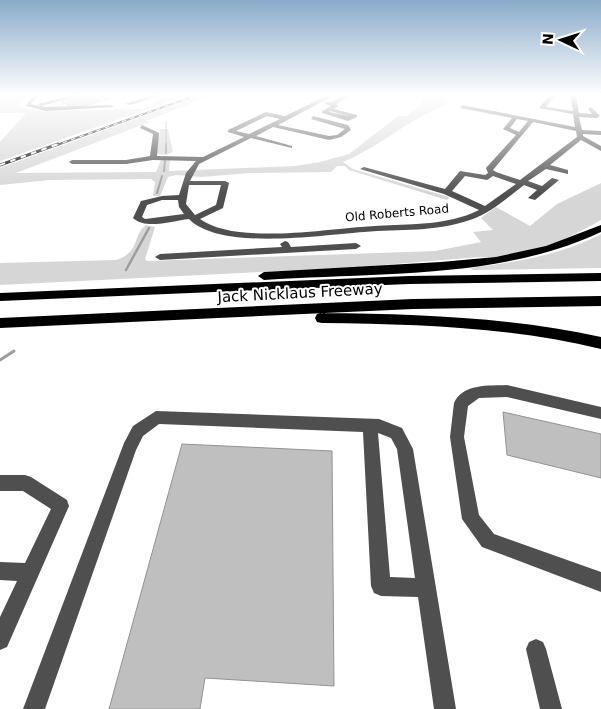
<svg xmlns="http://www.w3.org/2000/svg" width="601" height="709" font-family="'DejaVu Sans',sans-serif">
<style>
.green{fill:#d6d6d6}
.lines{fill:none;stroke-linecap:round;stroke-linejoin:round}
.stream-far3{stroke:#9d9d9d;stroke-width:1}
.stream-far2{stroke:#9d9d9d;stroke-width:2}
.stream-far1{stroke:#9d9d9d;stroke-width:2.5}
.stream{stroke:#9d9d9d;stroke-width:3}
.building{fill:#bfbfbf;stroke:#939393}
.minor{fill:#4f4f4f;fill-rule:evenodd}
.highway{fill:#000;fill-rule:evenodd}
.rail-far1-casing{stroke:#000;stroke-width:2}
.rail-casing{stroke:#000;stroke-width:3}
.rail-far1{stroke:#fff;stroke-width:1;stroke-dasharray:4.5;stroke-linecap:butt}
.rail{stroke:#fff;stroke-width:2;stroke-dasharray:5.5;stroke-linecap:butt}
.labels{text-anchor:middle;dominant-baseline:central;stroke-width:4;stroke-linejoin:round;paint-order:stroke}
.far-street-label{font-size:12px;fill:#000;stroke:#fff}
.street-label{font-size:15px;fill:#000;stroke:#fff}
</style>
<rect width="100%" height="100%" fill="#fff"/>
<path class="green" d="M0,95H27L19,104L20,107L41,111L143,109L153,105L154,100L169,95H187L0,161V142L26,113H0Z
M202,95H213L146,121L150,122L16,173L156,172L161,160H170L169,171L295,166L320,162L349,154L398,116H406L423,103L421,101L431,95H444L441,99L450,101C441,107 431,111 422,116C395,131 372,150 343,162L353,169L449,197L447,200L349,170L345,166H337L331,172L251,173L201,177L176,175L168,177L160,196H153L155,182L151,179L50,180L0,185V168Z
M160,129H168L173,152C168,155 161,156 156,153Z
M601,183V220C565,241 521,260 479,257L359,267L0,285V263L116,260C141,252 132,235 146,225L155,227L145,259L147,261L435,251L481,242L473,232L493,230L481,218L496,207L530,226L557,204Z
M601,234V268L473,270L471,268C516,262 561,255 601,234Z"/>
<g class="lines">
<path class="stream-far3" d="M158,103L175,95
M166,107L167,111
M166,122V146"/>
<path class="stream-far2" d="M166,144V153
M164,171L165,161
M157,193L162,176"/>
<path class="stream-far1" d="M126,270L149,228"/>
<path class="stream" d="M0,360L14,351"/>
</g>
<path class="building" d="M87,95H107L112,98L75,108L61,102Z
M503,412L601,434V478L507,455Z
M182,444L332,451L334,686L205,678L200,709H109Z"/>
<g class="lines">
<path class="minor" d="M33,95H39L31,104L46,107L111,105L114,107L46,111L26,106Z
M73,95H82L41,106L38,104Z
M153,95H162L130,105L125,104Z
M328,95H335L278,125L329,136L337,135L345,129L311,119L313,116L348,125L351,130L341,137L329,140L273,127L256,136L292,146V148L251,138L199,164L190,181H225L229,183L223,208L200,219C234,244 320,230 361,227C384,225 407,225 430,223C447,221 463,218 479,210L444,194L360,169L364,167L445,189L460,171L485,175L488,173L486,168L516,135L503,129L512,118L460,108L462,105L575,127L573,114L539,108L550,95H556L546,107L573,111L570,95H576L579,113L592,114L588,109L591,107L600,116L597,118L579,117L582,130L601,131V135L583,134V136L601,146V151L581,140L550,165L568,170V174L546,169L528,181L542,186L552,178L559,180L535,200L528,198L537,190L524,185C507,198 491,213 470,220C436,232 399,229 364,232C321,235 220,251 189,219C172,221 146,230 133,218L141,201L162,196L179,195L186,173L196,161L153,160L126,164H72L69,162L72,160H126L150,156L153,134L140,128L142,125L159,133L157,156L203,157L244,137L228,132V130L266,112L285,116ZM267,116L280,119L249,134L236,131ZM517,119L528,121L519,132L510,128ZM533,122L576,131L577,137L520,180L496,172L493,170ZM465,176L487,180L493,176L516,184L485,206L452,191ZM189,185H221L216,205L195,215L186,204ZM162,200H178L179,207L184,214L145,219L142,217L147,205Z
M346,95H353L336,104L338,106L334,109L357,115V117L348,121L322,113V111L331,106L325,104V102H331ZM330,111L350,116L329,112Z
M580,95H592L589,97Z
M285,241L288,242L291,247L356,243L361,246L356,249L160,260L155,257L160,254L282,247L280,244Z
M507,385L601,407V419L507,397L479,398L468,406L464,437L479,515L494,534L601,572V592L482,547L462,519L450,437L454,403C463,383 489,386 507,385Z
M156,411L379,419L402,428L413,449L456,709H434L418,597L381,596L374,593L371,586L363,432L159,424L143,436L136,450L45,709H23L124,443L133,426ZM378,433L391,438L397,449L415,578L390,577Z
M0,475H25L31,477L67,500L69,506L7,647L0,650V617L17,581L0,580V562L25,563L51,509L23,491H0Z
M536,639L543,642L546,649L562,709H540L526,649L529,642Z"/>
<path class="highway" d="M601,225V232C499,280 375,272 264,280L258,276L264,272L441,262L496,257L546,246Z
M601,273V281L409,284L0,301V293L409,276Z
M601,296V306L413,309L0,328V318L413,299Z
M322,313C416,314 509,317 601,337V349C509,327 416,324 322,323L317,322L315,318L317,314Z"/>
<g class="rail-far1-casing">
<path id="rail-far1" d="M54,146L197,95"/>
</g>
<g class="rail-casing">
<path id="rail" d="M0,165L58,144"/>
</g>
<use href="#rail-far1" class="rail-far1"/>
<use href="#rail" class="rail"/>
</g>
<linearGradient id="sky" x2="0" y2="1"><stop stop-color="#8aabca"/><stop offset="0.49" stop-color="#fff"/><stop offset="1" stop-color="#fff" stop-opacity="0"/></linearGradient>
<rect width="601" height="194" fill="url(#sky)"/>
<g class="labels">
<g class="far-street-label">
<text transform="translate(397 213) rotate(-5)">Old Roberts Road</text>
</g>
<g class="street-label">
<text transform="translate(300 293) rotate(-3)">Jack Nicklaus Freeway</text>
</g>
</g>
<g transform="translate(561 40) rotate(274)" stroke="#ffffff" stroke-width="4" paint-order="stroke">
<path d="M0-4L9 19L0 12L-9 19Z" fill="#000000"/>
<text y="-8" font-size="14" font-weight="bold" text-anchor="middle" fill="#000000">N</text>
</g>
</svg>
